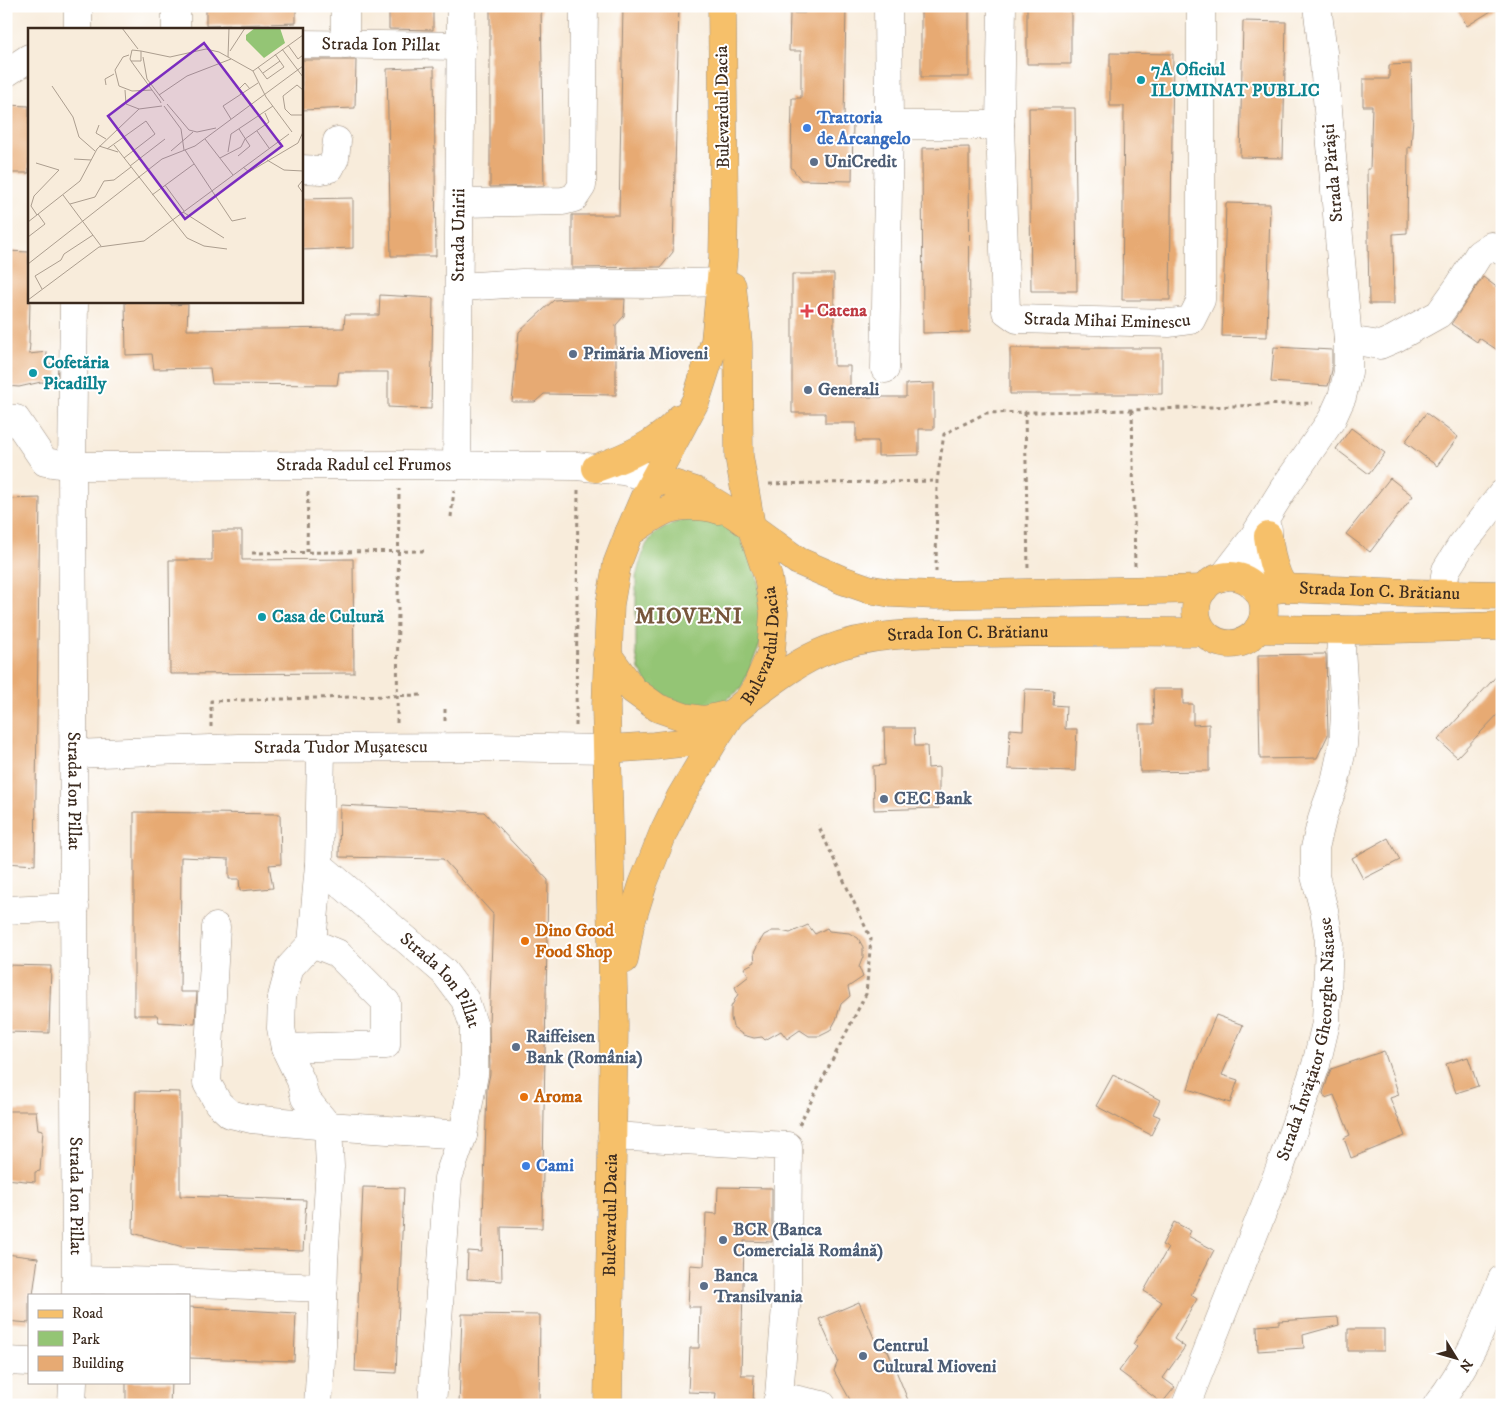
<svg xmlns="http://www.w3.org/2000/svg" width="1508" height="1411" font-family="'IM FELL DW Pica',serif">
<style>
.green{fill:#94c575;stroke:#68784a}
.building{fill:#e7aa73}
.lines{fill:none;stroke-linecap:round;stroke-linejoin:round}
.minor-casing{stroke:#9a8b7c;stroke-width:29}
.major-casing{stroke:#9a8b7c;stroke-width:29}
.path{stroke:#9a8b7c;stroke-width:3;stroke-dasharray:4 4;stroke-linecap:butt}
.minor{stroke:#fff;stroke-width:28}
.major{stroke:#f6c06b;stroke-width:28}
.culture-dot{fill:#0f9aa8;stroke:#fff;stroke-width:2}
.shop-dot{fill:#3f7fe0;stroke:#fff;stroke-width:2}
.service-dot{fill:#5c6f8a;stroke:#fff;stroke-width:2}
.health-dot{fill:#e0444e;stroke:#fff;stroke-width:2}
.food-dot{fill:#e8710a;stroke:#fff;stroke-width:2}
.labels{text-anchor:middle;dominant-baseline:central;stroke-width:4;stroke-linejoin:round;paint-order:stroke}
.street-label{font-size:18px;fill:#3b2a1e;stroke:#fff}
.culture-label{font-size:18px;font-weight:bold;fill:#0d838f;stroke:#fff;text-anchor:start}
.shop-label{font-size:18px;font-weight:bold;fill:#366cbe;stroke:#fff;text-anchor:start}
.service-label{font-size:18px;font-weight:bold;fill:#4e5e75;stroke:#fff;text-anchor:start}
.health-label{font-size:18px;font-weight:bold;fill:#be3a42;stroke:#fff;text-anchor:start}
.food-label{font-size:18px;font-weight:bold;fill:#c56008;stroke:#fff;text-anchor:start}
.district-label{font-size:22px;font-weight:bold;letter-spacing:1px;fill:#77573c;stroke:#fff}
.inset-road{fill:none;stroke:#ac9e8f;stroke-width:1}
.view{fill:#7b2cbf;fill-opacity:0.15;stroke:#7b2cbf;stroke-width:2.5}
.inset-edge{fill:none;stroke:#3b2a1e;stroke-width:2.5}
</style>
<rect width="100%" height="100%" fill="#fff"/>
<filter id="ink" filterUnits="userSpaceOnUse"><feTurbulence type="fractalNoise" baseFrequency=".02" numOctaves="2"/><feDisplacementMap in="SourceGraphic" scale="10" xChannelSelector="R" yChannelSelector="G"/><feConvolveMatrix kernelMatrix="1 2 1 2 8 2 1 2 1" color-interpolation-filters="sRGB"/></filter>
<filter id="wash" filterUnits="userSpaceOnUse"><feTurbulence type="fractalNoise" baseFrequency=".0096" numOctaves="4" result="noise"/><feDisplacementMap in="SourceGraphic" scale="20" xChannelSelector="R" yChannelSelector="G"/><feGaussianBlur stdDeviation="1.12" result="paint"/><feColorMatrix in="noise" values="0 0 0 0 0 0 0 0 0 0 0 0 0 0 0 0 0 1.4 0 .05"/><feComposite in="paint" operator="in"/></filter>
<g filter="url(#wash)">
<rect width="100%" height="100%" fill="#f8ecdb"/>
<path class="green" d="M688,518L719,522L730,527L740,536L759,580L761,642L741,689L726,700L709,707L675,705L648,684L639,669L636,653V576L640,562L646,545L653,535L671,524Z"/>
<g id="blocks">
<path class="building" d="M206,6H296V23L206,26Z
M389,6H433V30L389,29Z
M490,6H541L544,186L490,187Z
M623,6H679L673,252L661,267L572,268V215H619Z
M805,6H846L844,119L853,120L852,181L801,180L791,167L792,98H801V51H789L790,13H805Z
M921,6H969V77H921Z
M1027,6H1071V64H1027Z
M1456,6H1499L1467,26Z
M1243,21L1286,22L1283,158L1240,157Z
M1110,53L1173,54L1170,300H1122L1124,106H1110Z
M301,60H356L355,108L301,110Z
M1411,64L1412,118H1413L1411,148L1408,147L1407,233L1393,234L1394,304H1369L1367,169H1370L1372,106H1363V79H1389V65Z
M434,67L436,256H391L387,69Z
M6,105L29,106V173H6Z
M1029,108H1075L1077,291H1031Z
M969,147L970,332L923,333L922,148Z
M353,198V248L301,250V199Z
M1226,203L1270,204L1267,337L1222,336Z
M6,251L29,252V301H30L29,344H30L29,354L47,352L46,364H58L57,384L41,382L19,387L6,386Z
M792,274H834V366H850V397H906V384L934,383V429H919V455L878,456V441H856V423H825V413H792Z
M1483,277L1502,291V353L1479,338L1477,342L1451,324Z
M380,295L433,298L431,409L388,407V372H339L337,385L212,384L210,368L154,369L152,354L126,355L125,301H170L171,305L188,304L187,330L344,328L345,315H379Z
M571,299H625L624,316L616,325V395L544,394L535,402H512L519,332L554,300Z
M1274,347L1332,350V370L1328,386L1271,382Z
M1010,348H1162V394H1010Z
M1426,413L1458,437L1437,466L1405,442Z
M1351,428L1385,453L1369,474L1336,449Z
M1390,478L1413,496L1370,552L1346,534Z
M40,498L35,865L6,863V499Z
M212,531H242V560L353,559L354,673L170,674L169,560H212Z
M1326,654L1328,735L1317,758L1260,759L1258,655Z
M1502,670V710L1457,757L1438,740Z
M1025,689L1054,690L1053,705L1066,706L1065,729H1077L1075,771L1008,769L1010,729L1023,730Z
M1153,689H1183V704H1193V725L1209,724V771L1140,772L1139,724H1154Z
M884,728H914L915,746H927L928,768L939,767V808L874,810L873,766L885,765Z
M340,805L484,812L548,880L542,1228L501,1227L502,1281L467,1279L468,1251L482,1252L487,1088L490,1074L489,1025L493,914L443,859L339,857Z
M134,812L280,814L281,864L269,865L273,888L240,891L239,879H229V859L181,857L180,992H197L195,1024L159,1022L157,1015H134Z
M1388,838L1400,860L1363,879L1352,858Z
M808,925L815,934L827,928L829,931L849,933L858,938L863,947V957L859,967L863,977L848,987L850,996L841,1004L836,1020L830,1031L820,1036H809L800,1030L787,1039L781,1031L765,1040L762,1037L754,1038L743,1035L733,1027L731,1018V1007L738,994L735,987L749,976L744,968L755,962L754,953L759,943L764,935L772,931H781L790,933Z
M6,965L51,966L49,1033L6,1032Z
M1216,1015L1243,1025L1222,1075L1238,1080L1230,1103L1188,1089L1195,1065Z
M1384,1051L1399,1095L1390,1098L1405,1136L1351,1158L1344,1138L1350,1135L1334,1095L1325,1098L1323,1093L1331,1069Z
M1468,1057L1478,1086L1456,1093L1446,1064Z
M1113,1075L1160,1100L1153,1114L1160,1117L1151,1135L1096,1106Z
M136,1091L180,1092V1196L306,1200L303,1251L183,1247L133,1233Z
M6,1111H36L38,1129L43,1130L40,1171L35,1172V1182L6,1179Z
M363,1187L404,1188L396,1373L355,1371Z
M718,1187L772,1188V1242L744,1241L741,1375H754L753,1405L715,1404L716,1393L688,1392L690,1348H699L700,1307H688L690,1265L704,1266L706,1213L717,1214Z
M1174,1222L1191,1231L1188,1236L1214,1250L1191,1295L1197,1299L1174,1339L1185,1347L1163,1378L1175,1387L1162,1403L1119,1371L1137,1347L1133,1344L1162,1302L1144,1291L1168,1248L1162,1245Z
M6,1254L38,1258L33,1295H29V1323L6,1321Z
M859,1302L876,1343L888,1351L910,1405H853L834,1371L838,1361L819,1319Z
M189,1307L296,1313L294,1361L189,1358Z
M462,1314L540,1315L539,1405H459Z
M1338,1317L1339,1325L1303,1335L1304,1348L1258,1351L1257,1326L1279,1324V1321Z
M1348,1329H1384V1351H1348Z
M126,1382H171L170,1405H126Z"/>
</g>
</g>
<g filter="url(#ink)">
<use href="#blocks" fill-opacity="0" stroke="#9a8b7c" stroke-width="1"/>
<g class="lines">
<g class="minor-casing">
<g id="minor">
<path id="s1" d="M1002,6L1000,125L1006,311L1017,319L1170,323L1191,320L1201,300V6"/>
<path d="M78,29V6"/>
<path d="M176,29V6"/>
<path id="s2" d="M301,44L462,46"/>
<path d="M345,45V6"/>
<path d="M6,73L29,58"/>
<path d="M889,125H1000"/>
<path d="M301,169L321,170L330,168L335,158L337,141"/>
<path d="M461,203L563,201L574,198L582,186L584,6"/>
<path d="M460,287L522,283L656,284L721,282"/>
<path id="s3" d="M74,301L72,466L76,1295"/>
<path d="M1348,340L1380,345L1394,339L1439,314L1459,286L1479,254L1491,246L1502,251"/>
<path d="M885,369L889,125L888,6"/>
<path id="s4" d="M6,418L16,419L45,462L72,466L400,465L577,466L623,471L655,478"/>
<path id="s5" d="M457,465L461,6"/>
<path d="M1223,577L1253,538L1284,488L1332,419L1342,397L1348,372V340L1344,295L1323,52L1317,6"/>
<path d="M1254,587L1268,536V530"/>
<path d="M1442,593L1446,570L1461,546L1502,494"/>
<path id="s6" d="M73,754L238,748L491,747L608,749"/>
<path id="s7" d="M319,865L444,972L465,1000L474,1027V1074L463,1135L448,1178L432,1405"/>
<path d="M6,910L75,907"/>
<path d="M216,927L207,1083L218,1103L230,1114L251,1119L328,1126L463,1135"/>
<path d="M285,1048L386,1045V1002L337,953L312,943"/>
<path d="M612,1136L788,1146L787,1293L779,1396L776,1405"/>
<path d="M77,1280L171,1282L324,1288"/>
<path d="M6,1361L29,1362"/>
<path d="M779,1396L822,1405"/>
<path d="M72,1405L73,1382"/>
<path d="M318,1405L322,1345L324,1262L330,1167L328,1126L305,1098L301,1081L285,1048L281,1028L282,997L290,967L312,943L319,865L321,748"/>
<path id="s8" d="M1186,1405L1280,1168L1316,1065L1326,1023L1329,941L1324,910L1315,876V848L1323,815L1335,782L1343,745L1345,715L1340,630"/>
<path d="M1437,1405C1467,1367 1484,1324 1502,1279"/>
</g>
</g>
<g class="major-casing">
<g id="major">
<path d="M596,468C627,457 658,444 680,418"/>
<path d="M655,478L696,491L735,515L798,561L842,580L868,589L891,593L935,595L1204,589"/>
<path d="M629,533C640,526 650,518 662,512C678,504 702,505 719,510"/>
<path d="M1268,536C1271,556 1273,570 1284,588"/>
<circle cx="1230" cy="610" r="34"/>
<path id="s9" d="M1258,592L1284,588L1409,593L1502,595"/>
<path d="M1258,629L1356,630L1502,626"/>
<path d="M607,654L633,690L658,708L684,717L705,720L731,714"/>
<path id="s10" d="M753,696C776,679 799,661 827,650C877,630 935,634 988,633C1060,632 1132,631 1204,632"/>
<path d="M608,749L654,746L715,739"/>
<path id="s11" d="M624,960L630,925L643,884L664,831L680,798L715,739L731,714L748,700L757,686L771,653L774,613L768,577L751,526L739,456L738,343L732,286"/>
<path id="s12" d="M608,1405L614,1026L606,706L610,604L617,564L629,533L644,498L696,400L715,341L723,258L724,207L722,6"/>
</g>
</g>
<path class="path" d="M1132,410L1135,567
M1025,412L1028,569
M769,484L937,481
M451,517L454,490
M307,552L308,488
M252,553L425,551
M936,572L937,481L944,434L986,413L1132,410L1313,403
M445,709V724
M397,723L399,489
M576,726L578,489
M211,727V701L422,695
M799,1125L866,994L871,939L818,825"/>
<use href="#minor" class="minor"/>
<use href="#major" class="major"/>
</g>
</g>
<g class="culture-dot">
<circle cx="1141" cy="80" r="5"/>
<circle cx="33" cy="373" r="5"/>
<circle cx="262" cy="617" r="5"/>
</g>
<g class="shop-dot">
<circle cx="807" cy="128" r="5"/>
<circle cx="526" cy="1166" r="5"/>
</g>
<g class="service-dot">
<circle cx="814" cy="162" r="5"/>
<circle cx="573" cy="354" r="5"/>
<circle cx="808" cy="390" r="5"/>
<circle cx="884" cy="799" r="5"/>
<circle cx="516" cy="1047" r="5"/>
<circle cx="723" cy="1240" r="5"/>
<circle cx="704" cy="1286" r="5"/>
<circle cx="863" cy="1356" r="5"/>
</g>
<path class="health-dot" d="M804.5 303.5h5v5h5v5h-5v5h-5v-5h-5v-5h5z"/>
<g class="food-dot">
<circle cx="525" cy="941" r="5"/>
<circle cx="524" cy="1097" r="5"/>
</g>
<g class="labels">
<g class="street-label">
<text stroke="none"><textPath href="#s2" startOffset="80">Strada Ion Pillat</textPath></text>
<text transform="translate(723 107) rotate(-91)">Bulevardul Dacia</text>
<text transform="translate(1333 173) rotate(-95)">Strada Părăști</text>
<text stroke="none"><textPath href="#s5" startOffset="230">Strada Unirii</textPath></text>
<text stroke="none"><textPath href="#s1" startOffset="409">Strada Mihai Eminescu</textPath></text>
<text stroke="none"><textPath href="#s4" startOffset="381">Strada Radul cel Frumos</textPath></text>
<text stroke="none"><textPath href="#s9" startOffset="122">Strada Ion C. Brătianu</textPath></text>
<text stroke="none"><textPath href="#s10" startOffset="230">Strada Ion C. Brătianu</textPath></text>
<text stroke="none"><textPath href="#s11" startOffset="350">Bulevardul Dacia</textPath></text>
<text stroke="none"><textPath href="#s6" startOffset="268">Strada Tudor Mușatescu</textPath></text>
<text stroke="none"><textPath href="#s3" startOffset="490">Strada Ion Pillat</textPath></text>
<text stroke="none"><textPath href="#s7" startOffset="169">Strada Ion Pillat</textPath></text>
<text stroke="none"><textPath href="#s8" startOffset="388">Strada Învățător Gheorghe Năstase</textPath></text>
<text stroke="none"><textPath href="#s3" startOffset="895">Strada Ion Pillat</textPath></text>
<text stroke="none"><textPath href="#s12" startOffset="190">Bulevardul Dacia</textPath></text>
</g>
<g class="culture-label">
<text x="1151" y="70">7A Oficiul<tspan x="1151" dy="21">ILUMINAT PUBLIC</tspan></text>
<text x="43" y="363">Cofetăria<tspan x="43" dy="21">Picadilly</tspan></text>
<text x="272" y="617">Casa de Cultură</text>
</g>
<g class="shop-label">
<text x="817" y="118">Trattoria<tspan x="817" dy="21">de Arcangelo</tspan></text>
<text x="536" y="1166">Cami</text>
</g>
<g class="service-label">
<text x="824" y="162">UniCredit</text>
<text x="583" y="354">Primăria Mioveni</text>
<text x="818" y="390">Generali</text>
<text x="894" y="799">CEC Bank</text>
<text x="526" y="1037">Raiffeisen<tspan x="526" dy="21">Bank (România)</tspan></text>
<text x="733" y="1230">BCR (Banca<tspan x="733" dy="21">Comercială Română)</tspan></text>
<text x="714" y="1276">Banca<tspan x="714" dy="21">Transilvania</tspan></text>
<text x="873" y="1346">Centrul<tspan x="873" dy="21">Cultural Mioveni</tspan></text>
</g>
<g class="health-label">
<text x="817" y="311">Catena</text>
</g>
<g class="food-label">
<text x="535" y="931">Dino Good<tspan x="535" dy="21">Food Shop</tspan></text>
<text x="534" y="1097">Aroma</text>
</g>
<g class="district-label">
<text x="689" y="616">MIOVENI</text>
</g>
</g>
<g transform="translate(28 28)">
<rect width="275" height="275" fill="#f8ecdb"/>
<path d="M227,0H252L257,15L236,30L218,12V7Z" fill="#94c575"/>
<path class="inset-road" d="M94,0L110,21M260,17L270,31L275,27M254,21L275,49M113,23L142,29L178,21L191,24L225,43L238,69L264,104M202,23L217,0M101,27L95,29L87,42L91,58L104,63L124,62M115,29L119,51L136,73M200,29L201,0M103,33H113V23L104,22L102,31L103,33L132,73L133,75M230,39L239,51L256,39L247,26M225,43L275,7M235,45L252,33M78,57L77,51L86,46M24,58L45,89L51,109L67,123M97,62L98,76L111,81M275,62L269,57L255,68L257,81L263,87H275M213,66L211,61L217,55L222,61M131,67L159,48L203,31M139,76L161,102L169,104L188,100M136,78L153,101L156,122M203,91L195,78L230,55M71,97L68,105L78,111M229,103L241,120M177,111L205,147M86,117L159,210L176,218L199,221M71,118L90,124M79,121L118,93L127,106L96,130M157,122L204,193L218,190M143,123L165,104M200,124L203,106L245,78M210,128L222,118L211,101M192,130L213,119L217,111L241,94L237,85M46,131L63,132M239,132L256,142L275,143M8,135L31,142L6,168L3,178L9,187M102,138L137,111M215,139L221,144L270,115L275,104M275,152L270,158L275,165M137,157L156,183M35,167L73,218M124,167L166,136M42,176L67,169L76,153L86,152L103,139M155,184L196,210M0,194L52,153L69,121L111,81L134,78M0,209L17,196L10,186M0,236L134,131L167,118L275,38M14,261L7,248L33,232L36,226L65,207M0,272L71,219L116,213L261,106"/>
<path class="view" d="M176,15L254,118L157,191L80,88Z"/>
<rect width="275" height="275" class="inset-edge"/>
</g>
<rect width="1508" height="1411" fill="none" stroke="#fff" stroke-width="25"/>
<rect x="28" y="1294" width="162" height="90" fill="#ffffff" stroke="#b1aaa5"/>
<rect x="38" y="1310" width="25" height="8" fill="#f6c06b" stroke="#b1aaa5"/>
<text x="72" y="1318" font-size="15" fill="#3b2a1e">Road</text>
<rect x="38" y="1331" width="25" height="15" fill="#94c575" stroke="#b1aaa5"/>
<text x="72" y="1344" font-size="15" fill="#3b2a1e">Park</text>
<rect x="38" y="1356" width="25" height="15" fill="#e7aa73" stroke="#b1aaa5"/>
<text x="72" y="1368" font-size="15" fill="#3b2a1e">Building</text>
<g transform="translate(1456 1358) rotate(127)" stroke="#ffffff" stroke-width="4" paint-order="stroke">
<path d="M0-4L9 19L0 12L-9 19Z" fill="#3b2a1e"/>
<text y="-8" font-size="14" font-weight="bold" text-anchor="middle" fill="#3b2a1e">N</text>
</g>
</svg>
